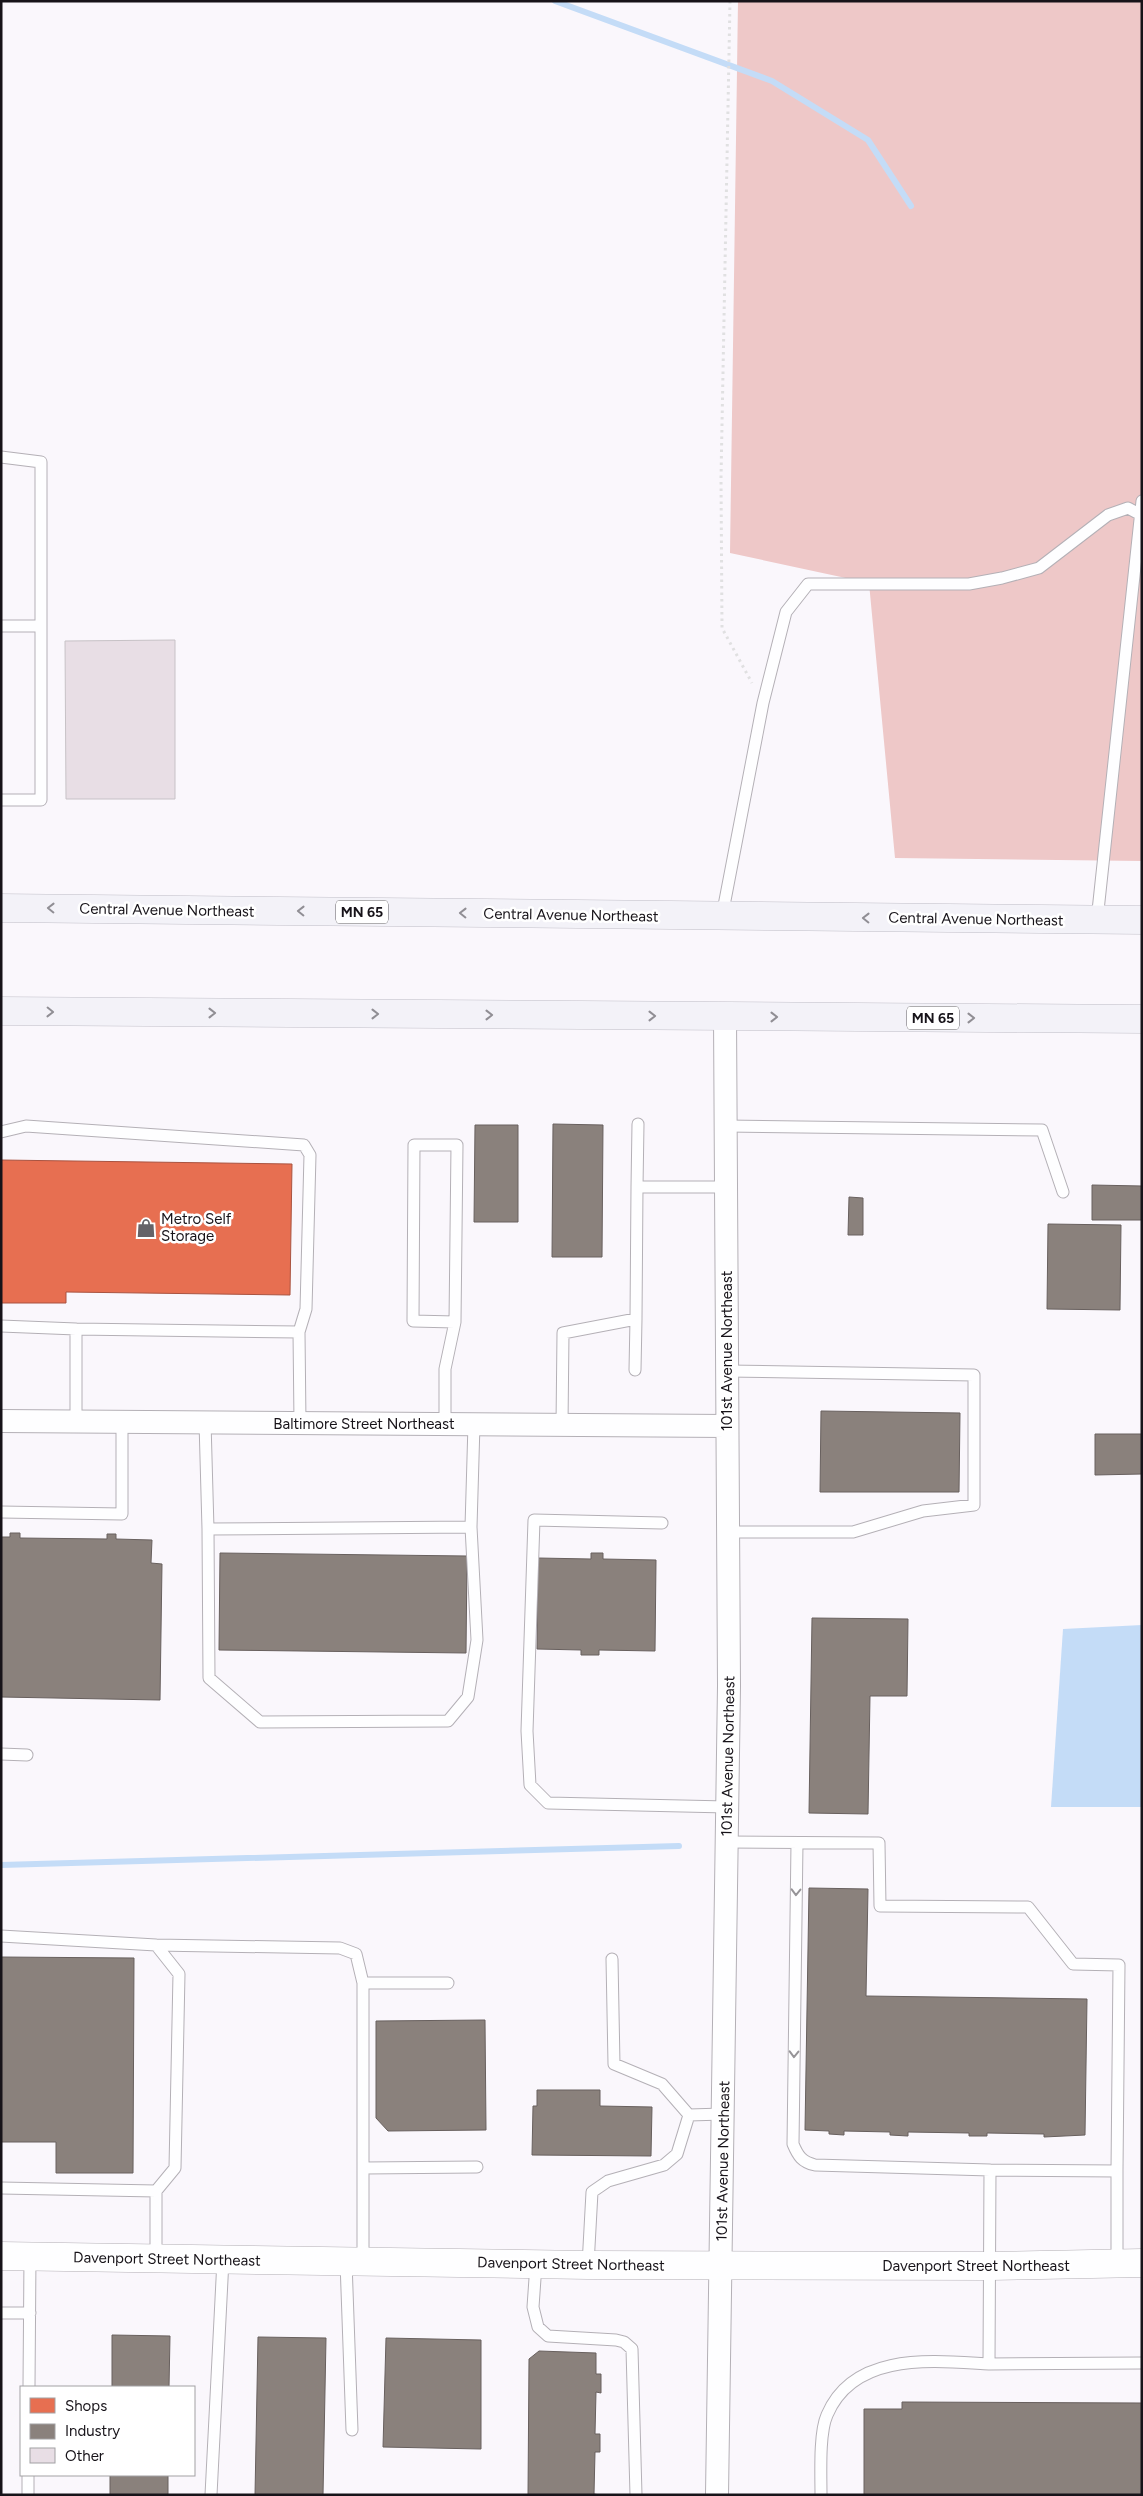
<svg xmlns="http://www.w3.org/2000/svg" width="1143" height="2496" font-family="Figtree,sans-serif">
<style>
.forest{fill:#eec8c8}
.water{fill:#c4dcf7}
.shops{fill:#e76f51;stroke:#a95340}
.industry{fill:#8a817c;stroke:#68605e}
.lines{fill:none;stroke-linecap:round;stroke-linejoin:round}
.stream{stroke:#c4dcf7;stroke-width:6}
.building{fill:#e8dee5;stroke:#c7c2c6}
.service-casing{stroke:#b4b0b6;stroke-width:13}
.minor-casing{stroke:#b4b0b6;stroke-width:24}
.tertiary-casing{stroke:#b4b0b6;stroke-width:29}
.trunk-casing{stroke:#c1bfc8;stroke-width:29}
.path{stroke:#e0e0e1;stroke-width:3;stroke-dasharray:2.5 4;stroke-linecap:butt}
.service{stroke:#fefeff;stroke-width:11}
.minor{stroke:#fefeff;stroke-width:22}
.tertiary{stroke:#fefeff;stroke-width:28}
.trunk{stroke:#f3f2f8;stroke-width:28}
.oneway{stroke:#908e94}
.oneway2{stroke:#969498}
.labels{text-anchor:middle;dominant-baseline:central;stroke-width:5;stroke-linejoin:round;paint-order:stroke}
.shield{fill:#fff;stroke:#5d5a5e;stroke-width:1}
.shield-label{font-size:14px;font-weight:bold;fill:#171319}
.street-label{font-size:15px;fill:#171319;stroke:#fff}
.poi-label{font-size:15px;fill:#171319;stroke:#fff;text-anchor:start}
</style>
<rect width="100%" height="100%" fill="#faf7fc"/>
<path class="forest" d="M738,1H1142V861L895,858L869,583L730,553Z"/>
<path class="water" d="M1142,1625V1807H1051L1063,1629Z"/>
<path class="shops" d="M1,1160L292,1164L290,1295L66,1292V1303H1Z"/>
<path class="industry" d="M553,1124L603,1125L602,1257H552Z
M475,1125H518V1222H474Z
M1092,1185L1142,1186V1220H1092Z
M849,1197L863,1198V1235H848Z
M1048,1224L1121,1225L1120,1310L1047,1309Z
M821,1411L960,1413L959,1492H820Z
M1095,1434H1142V1474L1095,1475Z
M10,1533H20V1538L107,1539V1534H116V1539L152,1540L151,1563L162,1564L160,1700L1,1697V1537H10Z
M220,1553L467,1556L466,1653L219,1650Z
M591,1553H603V1559L656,1560L655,1651L599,1650V1655H581V1650L537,1649L538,1558L591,1559Z
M812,1618L908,1619L907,1696H870L868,1814L809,1813Z
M809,1888L868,1889L866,1996L1087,1999L1085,2135L1044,2137V2134L987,2133V2136H969V2133L908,2132V2136L890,2135V2132L844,2131V2135L829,2134V2131L805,2130Z
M1,1957L134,1958L133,2173H56V2142H1Z
M485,2020L486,2130L388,2131L376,2118V2021Z
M537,2090H600V2106L652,2107L651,2156L532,2155L533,2106H537Z
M112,2335L170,2336L169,2387H112Z
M258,2337L326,2338L323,2495H255Z
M386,2338L481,2340V2449L383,2447Z
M539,2351L596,2353V2374H601V2393L596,2392L595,2434H600V2452H595L594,2494L600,2495H528L529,2359Z
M902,2402L1142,2403V2495H864V2409H902Z
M110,2475H168V2495H110Z"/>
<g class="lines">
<path class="stream" d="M555,1L772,81L868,140L911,206
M1,1865L679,1846"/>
</g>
<path class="building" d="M175,640V799H66L65,641Z"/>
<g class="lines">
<g class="service-casing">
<path id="service" d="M1,457L41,462V800H1
M1,626H41
M722,916L763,703L786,612L808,584H969L1002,578L1039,568L1108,515L1128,508L1141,515
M1097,920L1142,501
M726,1126L1042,1130L1063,1192
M1,1132L26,1126L304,1145L310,1155L306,1309L299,1332
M637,1187L638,1124
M1,1326L76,1329
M635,1370L636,1319
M727,1371L974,1375V1505L923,1511L853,1532H728
M76,1421V1329L299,1332L300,1423
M205,1422L208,1529L471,1527L474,1424
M445,1424V1369L455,1322L457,1145H414L413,1321L455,1322
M562,1425L563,1333L636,1319L637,1187H726
M1,1512L122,1514V1422
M662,1523L534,1520L527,1731L530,1785L548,1803L727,1807
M208,1529L209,1678L260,1722L448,1721L468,1697L477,1640L471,1527
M1,1754L27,1755
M727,1842L879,1843L880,1906L1028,1907L1073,1964L1119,1965L1117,2171L990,2170L989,2364C934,2361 854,2351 827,2415C819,2433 821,2474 821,2495
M797,1843L793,2144C798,2156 802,2162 815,2165L990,2170
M1,1936L156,1945L179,1974L175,2168L156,2191
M156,1945L340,1948L356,1954L363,1983
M612,1959L614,2064L662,2084L689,2115
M689,2115L723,2114
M364,2168L477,2167
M1117,2171V2264
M1,2188L156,2191V2258
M346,2262L352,2430
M363,2262V1983H448
M536,2264L533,2307L538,2327L548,2336L616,2340L624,2342L632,2349L636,2495
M588,2265L592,2192L608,2181L664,2165L677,2154L689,2115
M1,2313H30
M989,2364L1142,2363
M29,2387L30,2256
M28,2495V2475
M211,2495L223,2260"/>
</g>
<g class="minor-casing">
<path id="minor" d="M1,1421L727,1426
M717,2495L729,1686L725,1017"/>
</g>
<g class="tertiary-casing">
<path id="tertiary" d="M1,2256L588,2265L990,2266L1142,2263"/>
</g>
<g class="trunk-casing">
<path id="trunk" d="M1,908L1142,920
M1,1011L1142,1019"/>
</g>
<path class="path" d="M730,1L721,478L722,628L752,683"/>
<use href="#service" class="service"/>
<use href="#minor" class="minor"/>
<use href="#tertiary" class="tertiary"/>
<use href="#trunk" class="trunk"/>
</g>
<defs><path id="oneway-chevron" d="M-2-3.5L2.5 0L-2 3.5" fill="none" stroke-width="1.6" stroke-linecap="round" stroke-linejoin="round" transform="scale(1.25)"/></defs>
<g class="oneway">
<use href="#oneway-chevron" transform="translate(51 908) rotate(-179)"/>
<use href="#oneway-chevron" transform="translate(301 911) rotate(-179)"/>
<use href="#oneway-chevron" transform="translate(463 913) rotate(-179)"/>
<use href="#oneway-chevron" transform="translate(866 918) rotate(-179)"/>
<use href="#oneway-chevron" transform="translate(50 1012) rotate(1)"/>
<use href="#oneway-chevron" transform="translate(212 1013)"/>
<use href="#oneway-chevron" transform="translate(375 1014)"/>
<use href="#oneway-chevron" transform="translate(489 1015)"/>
<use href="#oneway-chevron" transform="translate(652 1016)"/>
<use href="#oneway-chevron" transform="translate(774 1017)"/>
<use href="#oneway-chevron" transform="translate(971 1018)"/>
</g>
<g class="oneway2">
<use href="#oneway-chevron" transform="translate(796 1892) rotate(91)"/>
<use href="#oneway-chevron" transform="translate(794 2054) rotate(91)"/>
</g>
<defs>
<g id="shop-bare" transform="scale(1.5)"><path d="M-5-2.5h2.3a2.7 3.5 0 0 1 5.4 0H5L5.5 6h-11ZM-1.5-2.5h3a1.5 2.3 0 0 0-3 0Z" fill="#666368" stroke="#fff" stroke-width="2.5" paint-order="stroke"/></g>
</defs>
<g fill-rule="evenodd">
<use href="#shop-bare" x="146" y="1228"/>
</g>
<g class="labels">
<g class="shield">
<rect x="336" y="900.5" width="52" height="23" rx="4"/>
<rect x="907" y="1006.5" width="52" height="23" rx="4"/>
</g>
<g class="shield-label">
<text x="362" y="912">MN 65</text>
<text x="933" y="1018">MN 65</text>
</g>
<g class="street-label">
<text transform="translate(167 910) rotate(1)">Central Avenue Northeast</text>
<text transform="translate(571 915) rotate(1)">Central Avenue Northeast</text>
<text transform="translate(976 919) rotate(1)">Central Avenue Northeast</text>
<text transform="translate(727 1351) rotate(-90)">101st Avenue Northeast</text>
<text x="364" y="1424">Baltimore Street Northeast</text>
<text transform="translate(728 1756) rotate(-89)">101st Avenue Northeast</text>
<text transform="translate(723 2161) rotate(-89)">101st Avenue Northeast</text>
<text transform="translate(167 2259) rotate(1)">Davenport Street Northeast</text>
<text transform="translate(571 2264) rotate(1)">Davenport Street Northeast</text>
<text x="976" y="2266">Davenport Street Northeast</text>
</g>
<g class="poi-label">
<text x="161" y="1219">Metro Self<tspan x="161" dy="17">Storage</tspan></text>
</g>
</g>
<rect width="1143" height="2496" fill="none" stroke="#171319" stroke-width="5"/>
<rect x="20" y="2386" width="175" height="90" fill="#ffffff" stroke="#a2a1a3"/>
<rect x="30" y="2398" width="25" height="15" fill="#e76f51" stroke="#a2a1a3"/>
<text x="65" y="2411" font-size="15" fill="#171319">Shops</text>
<rect x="30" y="2424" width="25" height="15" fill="#8a817c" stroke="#a2a1a3"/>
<text x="65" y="2436" font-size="15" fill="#171319">Industry</text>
<rect x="30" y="2448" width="25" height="15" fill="#e8dee5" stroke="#a2a1a3"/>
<text x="65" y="2461" font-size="15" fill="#171319">Other</text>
</svg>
